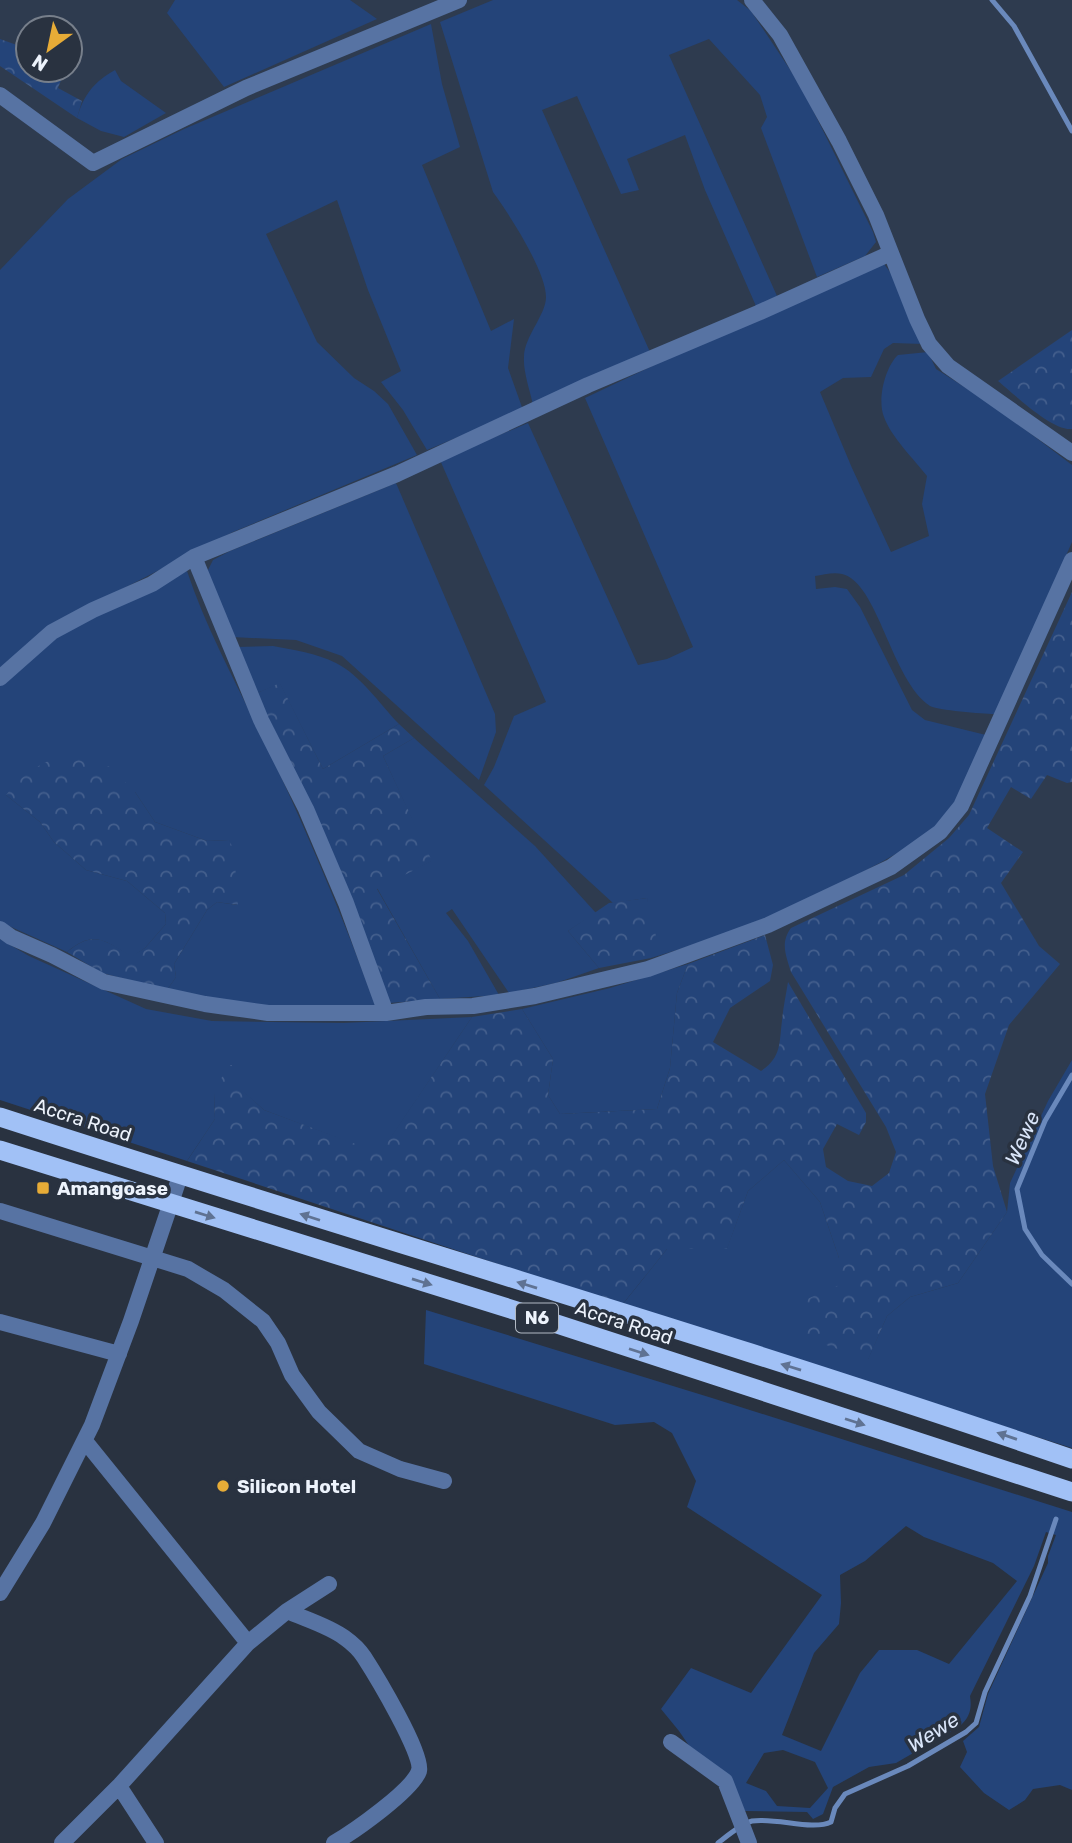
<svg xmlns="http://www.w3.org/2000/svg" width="1072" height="1843" font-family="Rubik,sans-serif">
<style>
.built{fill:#2e3b4f;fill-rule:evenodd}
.green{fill:#244479;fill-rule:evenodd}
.forest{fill:url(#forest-crowns)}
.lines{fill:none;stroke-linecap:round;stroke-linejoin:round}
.stream{stroke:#6a89bc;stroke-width:5}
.minor{stroke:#5773a3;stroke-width:16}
.trunk{stroke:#a1c1f6;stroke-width:19}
.oneway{fill:#5f7292}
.poi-dot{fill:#e7ac37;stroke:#293240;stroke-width:2.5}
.labels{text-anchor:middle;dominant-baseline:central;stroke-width:7;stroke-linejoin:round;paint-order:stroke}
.shield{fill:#293240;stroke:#b2b9c4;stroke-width:2}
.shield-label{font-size:18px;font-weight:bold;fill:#edf3fc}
.street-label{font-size:19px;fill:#edf3fc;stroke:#293240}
.poi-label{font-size:19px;font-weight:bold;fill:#edf3fc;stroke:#293240;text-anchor:start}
.water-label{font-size:21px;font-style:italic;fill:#d9e5f9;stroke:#293240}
</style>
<defs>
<pattern id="forest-crowns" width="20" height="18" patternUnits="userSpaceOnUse" patternTransform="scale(1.75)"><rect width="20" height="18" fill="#244479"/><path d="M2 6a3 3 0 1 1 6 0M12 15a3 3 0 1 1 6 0" fill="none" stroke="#445f8d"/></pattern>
</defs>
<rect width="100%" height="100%" fill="#293240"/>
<path class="built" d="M0,0H1072V1410L0,1077ZM28,28H70V70H28Z"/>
<path class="green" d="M175,0H350L377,19L224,87L167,13Z
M493,0H737L751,11L801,86L873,232L876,242L865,256L817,277L761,128L767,117L760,95L709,39L669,55L777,296L756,306L705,190L685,135L627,159L639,190L621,194L577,96L542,110L650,352L533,405C530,390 523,372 524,357C524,337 546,315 546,297C546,271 509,214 493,192L440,22Z
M431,24L442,84L460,147L422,165L491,331L514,319L508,368L523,410L427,450L403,410L381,382L401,371L368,290L337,200L266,234L317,342L354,378L374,391L388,404L417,455L233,532L70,616L0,668V270L68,199L122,159L184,129Z
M115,70L121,81L166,113L124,137L101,131L77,118C84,94 94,82 115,70Z
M884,264L893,276L923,344L893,343L884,349L871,377L843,378L820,392L852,468L891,552L929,536L922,504L927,476C914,459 891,437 884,417C877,400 885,367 898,355L928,352L936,369L993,405L1072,465V542L999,709L994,714C983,714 937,710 930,706C891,680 878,582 842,574C833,572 823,575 815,576L816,589L835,587L847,589L860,607L912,710L925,720L986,735C975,759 958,808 940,824C920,841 895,855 872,867C802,906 727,935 651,958L647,898L613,903L484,785L494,767L514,716L546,702L440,460L528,423L638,665L667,659L693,647L585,398L667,359Z
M396,483L495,714L496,732L479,780L342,656L296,640L232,637L207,572L213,560L230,551Z
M187,571C210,640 248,704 278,770C313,847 347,927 376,1007L278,1009L167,990L176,977L174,964L207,910L217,902L237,905L229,840L207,841L155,822L135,792L6,795L40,822L54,842L86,870L127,881L165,913L166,924L145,948L132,957C105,941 94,929 67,952L0,922V681L62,631Z
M273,646C294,650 316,653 336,663C360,675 380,704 399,724L323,769L280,684L257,693L237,647Z
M414,738L535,846L596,913L568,931L599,968L556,983L509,993L452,909L446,913L468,941L499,995L440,999L377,888L431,861L383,756Z
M0,939L29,956L146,1009L212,1021L343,1023L472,1017L380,1154L264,1110L242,1091L214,1093L215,1119L187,1161L0,1100Z
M688,964L677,993L670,1068L657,1109L560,1114L548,1095L553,1059L522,1009L610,988Z
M1072,1060V1448L622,1305L667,1249L727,1248L748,1191L784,1160L820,1202L839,1258V1285L868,1359L887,1316L910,1297L958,1283L1007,1212L1010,1183L1048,1101Z
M426,1310L712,1398L1072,1512V1790L1060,1785L1033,1789L1025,1800L1009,1810L984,1793L960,1767L967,1752L963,1741L979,1727L988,1694L1048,1563V1556L1056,1535L1046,1532L1034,1566L970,1696C972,1709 970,1717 960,1726L896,1763L869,1767L833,1787L823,1814L813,1819L807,1812L745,1811L731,1784L694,1753L679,1731L661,1709L691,1668L751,1693L822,1595L687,1507L696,1481L672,1433L654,1422L615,1425L424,1364ZM906,1526L924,1537L993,1563L1017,1581L949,1664L917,1650H879L860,1673L821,1751L782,1735L814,1653L839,1624L841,1603L840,1575L865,1561ZM783,1750L815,1762L828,1788L810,1808L777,1806L766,1791L746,1783L764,1753Z"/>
<path class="forest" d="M0,39L28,49V70H65L58,88L82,101L77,118L0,66Z
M1072,330V429C1052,431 1014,394 998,381Z
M1072,592V782L1067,783L1047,775L1031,799L1011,787L987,828L1023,852L1001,883L1039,946L1060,964L1009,1025L985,1094L993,1166L1007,1212L958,1283L910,1297L887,1316L868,1360L804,1337L807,1299L839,1285V1258L820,1202L784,1160L748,1191L727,1249H667L622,1305L187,1161L215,1119L214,1093L228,1065H235L248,1076L243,1091L264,1110L380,1153L472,1017L522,1009L553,1059L548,1095L560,1114L657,1109L670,1068L677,993L688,964L765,935L773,965L770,981L730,1008L713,1042L761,1071C782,1057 779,1043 782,1021C783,1008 786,995 788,982L866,1113V1122L859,1135L837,1124L823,1149L826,1167L848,1181L872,1186L889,1173L896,1152L886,1127L791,972C786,955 780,943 791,928L904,875L949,838L969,815Z
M280,683L323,769L399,724L414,738L383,756L432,861L377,889L440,999L389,1003L257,693Z
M74,751L110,767L135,792L155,822L207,841L229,840L234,850L238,905L217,902L207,910L174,964L176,977L167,990L102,973L67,952C94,929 105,941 132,956L145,948L166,924L165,913L127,881L86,870L54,842L40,822L6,795C28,768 42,763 74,751Z
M647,898L656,936L651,946V958L599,968L568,931L609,903Z"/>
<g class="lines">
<path class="stream" d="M992,0L1014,26L1072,131
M1072,1075L1045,1121L1017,1189L1025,1229L1042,1255L1072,1284
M718,1843C727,1836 741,1824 752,1821C776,1817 812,1831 831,1822L835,1808L845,1794L908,1766L966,1732L976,1723L985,1692L1030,1596L1056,1519"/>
<path class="minor" d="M752,0L780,35L839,141L876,215L917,319L929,344L948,366L1072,453
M0,95L93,163L246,88L459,0
M194,557L261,720L306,809L346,903L386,1013
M0,678L52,632L93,610L152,584L194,557L397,474L588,385L758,313L891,253
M0,929L11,937L52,955L104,982L205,1004L268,1013H386L426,1007L473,1006L535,996L648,969L768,925L891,867L940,832L961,806L1072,560
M0,1211L188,1269L224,1290L263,1321L278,1343L292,1375L319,1412L359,1451L400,1469L444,1481
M0,1322L119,1354
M85,1441L248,1643
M0,1593L43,1523L92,1425L131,1321L180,1176
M287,1611C305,1619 329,1626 345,1638C352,1643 360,1651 364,1657C375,1674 424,1755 419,1771C412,1791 353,1832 334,1843
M671,1742L725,1781L749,1843
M119,1786L156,1843
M62,1843L119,1786L248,1643L287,1611L329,1584"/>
<path class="trunk" d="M0,1117C357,1233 717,1337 1072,1459
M0,1150L517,1311L1072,1492"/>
</g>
<defs><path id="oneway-solid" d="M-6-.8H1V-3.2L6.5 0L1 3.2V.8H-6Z" transform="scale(1.75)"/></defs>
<g class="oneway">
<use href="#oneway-solid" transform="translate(205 1215) rotate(17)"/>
<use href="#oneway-solid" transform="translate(310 1217) rotate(-162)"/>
<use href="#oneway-solid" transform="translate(422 1282) rotate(17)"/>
<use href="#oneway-solid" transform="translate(527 1285) rotate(-163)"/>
<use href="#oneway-solid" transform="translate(639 1352) rotate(18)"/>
<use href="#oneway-solid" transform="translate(791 1367) rotate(-163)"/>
<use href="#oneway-solid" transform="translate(855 1422) rotate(18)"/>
<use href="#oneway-solid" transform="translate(1007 1436) rotate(-161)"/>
</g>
<g class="poi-dot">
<rect x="36" y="1181" width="14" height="14" rx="3.5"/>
<circle cx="223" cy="1486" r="7"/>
</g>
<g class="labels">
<rect class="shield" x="516" y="1303.5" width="42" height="29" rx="5"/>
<g class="shield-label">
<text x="537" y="1318">N6</text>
</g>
<g class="street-label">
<text transform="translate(83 1120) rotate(18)">Accra Road</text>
<text transform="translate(624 1323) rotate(18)">Accra Road</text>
</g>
<g class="poi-label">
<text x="57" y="1188">Amangoase</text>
<text x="237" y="1486">Silicon Hotel</text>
</g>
<g class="water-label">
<text transform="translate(1022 1138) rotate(-66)">Wewe</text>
<text transform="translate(933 1732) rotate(-32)">Wewe</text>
</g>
</g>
<g transform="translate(49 49) rotate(213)"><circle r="33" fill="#293240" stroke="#777f8b" stroke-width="2"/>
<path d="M0-5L12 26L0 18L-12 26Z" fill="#e7ac37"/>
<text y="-10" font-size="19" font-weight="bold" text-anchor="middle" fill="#edf3fc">N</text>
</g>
</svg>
